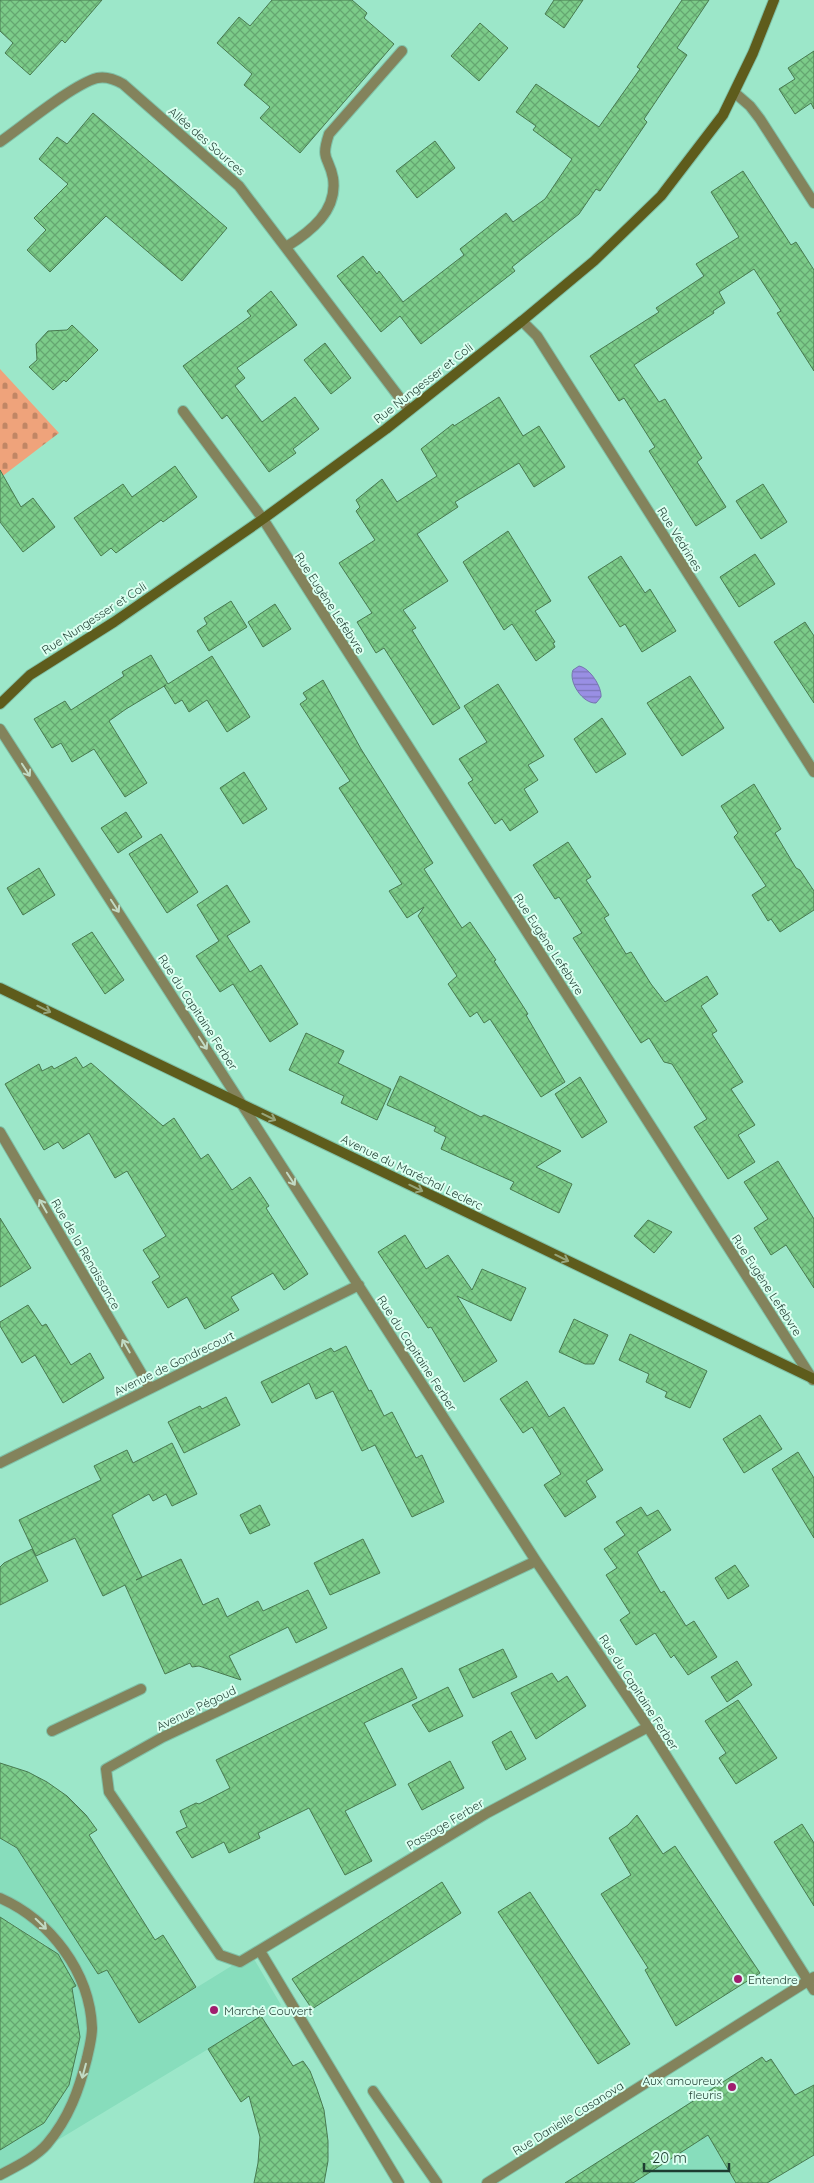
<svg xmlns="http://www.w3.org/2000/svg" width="814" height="2183" font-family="Quicksand,sans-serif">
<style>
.built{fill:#87ddbc}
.cemetery{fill:url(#cemetery-stones)}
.water{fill:url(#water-rules);stroke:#7476ae}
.building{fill:url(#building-cross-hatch);stroke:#487a50}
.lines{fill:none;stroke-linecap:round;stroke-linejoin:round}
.lane-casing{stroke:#80c2a8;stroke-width:12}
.street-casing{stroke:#80c2a8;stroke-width:12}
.secondary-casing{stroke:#80c2a8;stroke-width:12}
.lane{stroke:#83835c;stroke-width:10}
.street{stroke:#83835c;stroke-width:10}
.secondary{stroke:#5e5c1c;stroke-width:10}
.oneway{stroke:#c1dac4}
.oneway2{stroke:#96a57b}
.poi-dot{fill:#a01e6f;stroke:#dbfff0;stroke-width:2}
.labels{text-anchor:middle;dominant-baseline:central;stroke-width:4;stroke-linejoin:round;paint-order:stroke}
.street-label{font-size:12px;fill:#1e3d31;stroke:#dbfff0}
.poi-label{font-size:12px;fill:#1e3d31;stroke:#dbfff0;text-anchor:start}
</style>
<defs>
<pattern id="cemetery-stones" width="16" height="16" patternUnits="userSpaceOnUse" patternTransform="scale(1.25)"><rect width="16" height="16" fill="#efa37b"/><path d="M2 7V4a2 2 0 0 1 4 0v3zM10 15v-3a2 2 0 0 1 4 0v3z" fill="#c18665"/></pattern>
<pattern id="water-rules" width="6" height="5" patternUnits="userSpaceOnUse" patternTransform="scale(1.25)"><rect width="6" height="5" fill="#998fe4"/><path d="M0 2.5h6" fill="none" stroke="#7c76b9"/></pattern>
<pattern id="building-cross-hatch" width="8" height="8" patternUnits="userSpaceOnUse" patternTransform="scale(1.25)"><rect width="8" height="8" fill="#7ccc89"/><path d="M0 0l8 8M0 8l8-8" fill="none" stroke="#65a771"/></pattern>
</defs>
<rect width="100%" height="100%" fill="#9ce7c9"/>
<path class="built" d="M0,1838L23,1853L32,1871L98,1974L107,1970L139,2023L251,1954L281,2005L0,2175V2149L44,2123L69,2085L80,2037L71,1985L47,1946L6,1920L0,1919Z
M714,2087L770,2183H565Z"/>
<path class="cemetery" d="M0,369L59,433L0,478Z"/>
<path class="water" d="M579,666C590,668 602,687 601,697L596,703C583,704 568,682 573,670Z"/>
<path class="building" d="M0,0H102L65,43L62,40L30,75L5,53L13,43L0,31Z
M272,0H352L367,13L364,18L394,44L300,153L260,118L270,107L244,85L252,74L217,43L239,17L250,26Z
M554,0H583L564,28L545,14Z
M682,0H709L677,48L687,55L644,119L647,122L600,191L596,189L579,214L512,267L515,271L421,344L400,316L381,332L337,276L363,256L377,274L379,271L403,302L464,255L460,249L506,213L513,222L545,199L572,159L533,130L536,126L516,112L536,84L599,127L640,69L637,67Z
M480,23L508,48L479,81L451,56Z
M814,51V109L811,103L795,114L779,89L795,79L788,68Z
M93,113L227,228L182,281L106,216L50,272L27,250L46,230L34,218L68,184L39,159L57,137L67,144Z
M435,141L455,168L417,198L396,171Z
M743,171L791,245L796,242L814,270V371L777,313L781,311L754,269L719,292L725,303L713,311L714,313L634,365L659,402L665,399L702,458L697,462L726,507L696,526L649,451L655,447L624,398L619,401L590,356L659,312L656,308L704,276L696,264L739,237L711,192Z
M271,291L297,325L237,368L245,378L235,386L262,422L295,397L319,429L293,449L296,453L269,472L227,415L222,419L183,366L251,316L247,311Z
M72,325L98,350L66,382L64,380L53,390L29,367L37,360L36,344L48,331L67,330Z
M325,343L351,378L331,394L304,360Z
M499,397L523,436L539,426L565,467L534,487L519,463L455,502L458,507L417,534L448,581L403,610L416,628L412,630L460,708L433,725L384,648L376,653L357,622L372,613L339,563L375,540L356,511L360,507L356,500L382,479L397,502L437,476L421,449L453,424L454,426Z
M175,466L197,497L163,522L161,520L116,553L111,548L101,556L74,518L123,484L132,497Z
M0,470L21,507L33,498L55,527L23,552L0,522Z
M763,484L787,522L761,539L736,501Z
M508,531L551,601L535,611L555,642L553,643L555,647L536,661L512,624L504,630L463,562Z
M755,554L775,584L739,607L720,577Z
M621,556L645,593L650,589L676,631L642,652L625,624L620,627L588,577Z
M231,601L247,627L209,651L197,631L207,624L204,618Z
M275,604L291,629L263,647L248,622Z
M805,622L814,636V703L774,642Z
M151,655L168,684L212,656L250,717L227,732L207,700L189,712L182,700L175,704L164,686L166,685L126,709L109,721L147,783L125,797L94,749L72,762L61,743L52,748L34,719L65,701L71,710L124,676L122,672Z
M690,676L724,728L682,756L647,703Z
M323,680L361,749L433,863L424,869L462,928L470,922L496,960L494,961L528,1014L526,1015L565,1082L541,1097L490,1019L484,1023L477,1012L470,1017L448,984L457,976L418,916L424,907L407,918L389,891L402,884L339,788L350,781L300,704L307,699L303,693Z
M498,684L544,756L528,765L538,780L524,789L538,812L510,831L502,819L495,824L468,783L473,780L459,759L487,742L464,706Z
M602,718L626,754L596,773L574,739Z
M244,772L267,809L243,824L220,788Z
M754,784L781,829L775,833L796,868L800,870L814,891V910L780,932L771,919L768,921L752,895L766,886L734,837L738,833L721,806Z
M126,812L142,837L118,853L101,828Z
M161,834L198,892L167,913L129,854Z
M568,842L591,877L586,880L609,915L604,918L626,954L631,952L651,984L665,1002L707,976L718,994L701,1006L717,1031L712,1034L743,1082L731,1089L755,1125L738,1135L755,1162L728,1179L694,1127L707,1119L672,1064L664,1062L649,1038L641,1043L573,938L582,933L559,897L555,899L533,865Z
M39,868L55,895L23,915L7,888Z
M227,885L250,922L227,936L250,972L261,965L298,1024L270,1042L233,984L220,992L196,956L219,941L197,905Z
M92,932L124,980L105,994L72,944Z
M306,1033L344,1051L338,1063L391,1089L377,1120L341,1103L344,1096L289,1070Z
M76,1057L83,1068L91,1063L163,1126L174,1118L201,1159L208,1154L232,1190L250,1177L269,1206L266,1208L308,1274L284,1290L273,1273L231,1297L239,1310L205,1329L187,1297L168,1308L152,1282L160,1277L143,1250L166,1236L127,1171L115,1178L89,1133L63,1149L58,1142L44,1150L5,1084L39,1064L42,1071L52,1066L54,1069Z
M400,1076L481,1117L484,1115L561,1151L536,1167L572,1184L559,1213L510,1189L514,1182L441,1149L446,1137L434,1131L436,1127L387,1105Z
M580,1077L607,1122L582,1138L555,1094Z
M778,1161L814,1219V1288L786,1245L771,1255L754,1228L768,1219L744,1182Z
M0,1218L31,1268L0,1287Z
M648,1220L672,1232L654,1253L634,1236Z
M405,1235L426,1269L448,1255L472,1290L482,1269L526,1288L511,1321L457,1296L497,1361L464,1382L431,1327L428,1328L378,1252Z
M28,1305L42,1326L46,1324L71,1365L90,1353L104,1378L63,1403L35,1355L22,1363L0,1326V1322Z
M574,1319L608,1335L594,1364H585L559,1352Z
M630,1334L707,1371L690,1408L665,1397L667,1392L646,1382L649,1374L619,1360Z
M346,1346L369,1391L371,1390L384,1416L392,1412L416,1458L422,1455L444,1502L412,1517L375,1445L362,1451L333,1391L316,1399L309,1383L272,1403L261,1382L331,1348L334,1352Z
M527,1381L549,1417L564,1407L603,1470L586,1481L596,1497L565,1517L544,1485L561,1474L532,1427L523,1433L500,1399Z
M226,1397L240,1425L184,1453L168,1422L200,1406L202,1409Z
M760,1415L782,1449L744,1473L723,1439Z
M172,1443L197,1494L172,1506L166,1494L153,1501L149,1494L112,1515L142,1577L136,1580L181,1559L203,1605L218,1598L227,1617L258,1601L263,1611L308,1590L327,1628L296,1643L288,1627L229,1656L241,1680L199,1666L192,1667L190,1663L165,1674L125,1585L103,1596L75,1538L36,1556L19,1520L101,1480L94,1466L127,1450L133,1463Z
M798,1452L814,1478V1538L772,1469Z
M260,1505L270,1525L250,1534L240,1515Z
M641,1507L647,1516L658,1510L671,1530L637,1552L661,1593L664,1591L686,1626L694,1621L717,1657L688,1675L674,1655L671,1658L655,1633L636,1645L620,1620L630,1613L606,1575L617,1568L604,1549L625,1535L616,1522Z
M363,1539L380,1573L330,1595L314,1563Z
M32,1549L48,1581L0,1605V1567L4,1563Z
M735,1565L749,1586L728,1599L715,1578Z
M503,1649L517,1677L473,1698L459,1669Z
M737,1661L752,1685L727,1702L711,1677Z
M402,1668L417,1698L364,1723L396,1785L345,1811L372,1861L345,1875L309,1808L258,1833L260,1838L229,1853L224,1842L192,1858L176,1832L187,1827L180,1811L196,1803L199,1804L230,1788L216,1760Z
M552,1673L558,1682L567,1676L586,1706L536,1739L511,1693Z
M448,1687L463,1716L429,1732L412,1705Z
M738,1700L777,1758L736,1784L719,1758L726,1753L705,1721Z
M511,1731L526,1759L506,1770L492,1742Z
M450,1761L464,1788L422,1810L408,1784Z
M0,1763L28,1772L47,1782L67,1796L86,1815L97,1830L89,1835L155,1940L163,1935L196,1987L139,2023L107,1970L98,1974L17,1848L0,1838Z
M637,1815L663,1854L675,1846L760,1973L676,2026L645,1970L648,1968L601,1894L631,1875L609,1838L628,1825Z
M802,1824L814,1843V1906L774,1842Z
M442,1882L461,1913L312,2009L292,1979Z
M530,1892L630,2044L598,2064L498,1912Z
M0,1917L58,1954L76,1986L72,1988L80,2037L69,2085L44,2123L0,2150Z
M261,2016L293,2066L303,2061L310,2071L317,2089L324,2110L328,2141V2161L324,2183H254L258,2163L260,2137L249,2096L241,2102L208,2049Z
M762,2057L766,2062L771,2059L795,2095L814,2085V2155L767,2183H736L708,2135L633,2183H565Z"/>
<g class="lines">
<g class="lane-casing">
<path id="lane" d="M0,142C23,126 72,85 97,78C106,76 116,80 123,84L239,186L409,410
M286,247C310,232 338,211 333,178C329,156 320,161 329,134L402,51
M183,411L263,519
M52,1731L141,1689
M0,1898C50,1920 90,1972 92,2028C92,2038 89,2049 87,2058C79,2090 69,2118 47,2144C36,2157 15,2167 0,2175
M373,2091L437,2183"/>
</g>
<g class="street-casing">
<path id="street" d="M735,93L750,106L760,119L814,203
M522,321L537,336L814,772
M263,519L813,1380
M0,729L536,1561L648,1727L814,1990
M0,1132L150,1388
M0,1463L359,1285
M536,1561L163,1737L106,1769L109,1792L220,1955L240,1962L487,1813L648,1727
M260,1951L399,2183
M487,2183L814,1977"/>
</g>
<g class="secondary-casing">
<path id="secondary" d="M0,704L30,675L114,622L263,519L386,429L522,321L594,261L661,196L723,115L753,53L774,0
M0,988L814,1379"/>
</g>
<use href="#lane" class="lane"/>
<use href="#street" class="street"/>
<use href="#secondary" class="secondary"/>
</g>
<defs><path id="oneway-shaft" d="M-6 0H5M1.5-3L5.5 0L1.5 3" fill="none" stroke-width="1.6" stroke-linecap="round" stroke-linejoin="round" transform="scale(1.25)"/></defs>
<g class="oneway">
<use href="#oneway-shaft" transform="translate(26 770) rotate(57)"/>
<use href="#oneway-shaft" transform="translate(115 906) rotate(57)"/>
<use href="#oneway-shaft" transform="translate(203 1043) rotate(57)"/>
<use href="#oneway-shaft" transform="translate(291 1179) rotate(57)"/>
<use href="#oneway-shaft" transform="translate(43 1206) rotate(-120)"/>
<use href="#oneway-shaft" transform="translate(126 1346) rotate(-120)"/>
<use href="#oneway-shaft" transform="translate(41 1924) rotate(44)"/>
<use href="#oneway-shaft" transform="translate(84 2071) rotate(105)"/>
</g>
<g class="oneway2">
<use href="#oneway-shaft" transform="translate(44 1009) rotate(26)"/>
<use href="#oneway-shaft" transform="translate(269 1117) rotate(26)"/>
<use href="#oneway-shaft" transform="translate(416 1188) rotate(26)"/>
<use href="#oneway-shaft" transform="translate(562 1258) rotate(26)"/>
</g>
<g class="poi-dot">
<circle cx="738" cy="1979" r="5"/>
<circle cx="214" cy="2010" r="5"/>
<circle cx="732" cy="2087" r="5"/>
</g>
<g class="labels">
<g class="street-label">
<text transform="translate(207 141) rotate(41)">Allée des Sources</text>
<text transform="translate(423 383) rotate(-38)">Rue Nungesser et Coli</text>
<text transform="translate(680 539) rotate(58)">Rue Védrines</text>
<text transform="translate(330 603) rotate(57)">Rue Eugène Lefebvre</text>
<text transform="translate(94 618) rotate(-33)">Rue Nungesser et Coli</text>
<text transform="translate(549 944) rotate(57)">Rue Eugène Lefebvre</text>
<text transform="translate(198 1012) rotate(57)">Rue du Capitaine Ferber</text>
<text transform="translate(412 1172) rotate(26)">Avenue du Maréchal Leclerc</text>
<text transform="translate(86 1254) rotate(60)">Rue de la Renaissance</text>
<text transform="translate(767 1285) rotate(57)">Rue Eugène Lefebvre</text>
<text transform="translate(417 1353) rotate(57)">Rue du Capitaine Ferber</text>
<text transform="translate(174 1363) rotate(-26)">Avenue de Gondrecourt</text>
<text transform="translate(639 1692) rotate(57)">Rue du Capitaine Ferber</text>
<text transform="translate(196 1708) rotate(-26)">Avenue Pégoud</text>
<text transform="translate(445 1824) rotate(-31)">Passage Ferber</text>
<text transform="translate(568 2118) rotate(-32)">Rue Danielle Casanova</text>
</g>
<g class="poi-label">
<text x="748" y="1979">Entendre</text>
<text x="224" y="2010">Marché Couvert</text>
<text x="722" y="2080" text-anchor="end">Aux amoureux<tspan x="722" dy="14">fleuris</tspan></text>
</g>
</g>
<path d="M644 2163v8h85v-8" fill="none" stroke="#1e3d31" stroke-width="2.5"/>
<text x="652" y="2163" font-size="15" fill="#1e3d31" stroke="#dbfff0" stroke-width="4" paint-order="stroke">20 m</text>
</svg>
